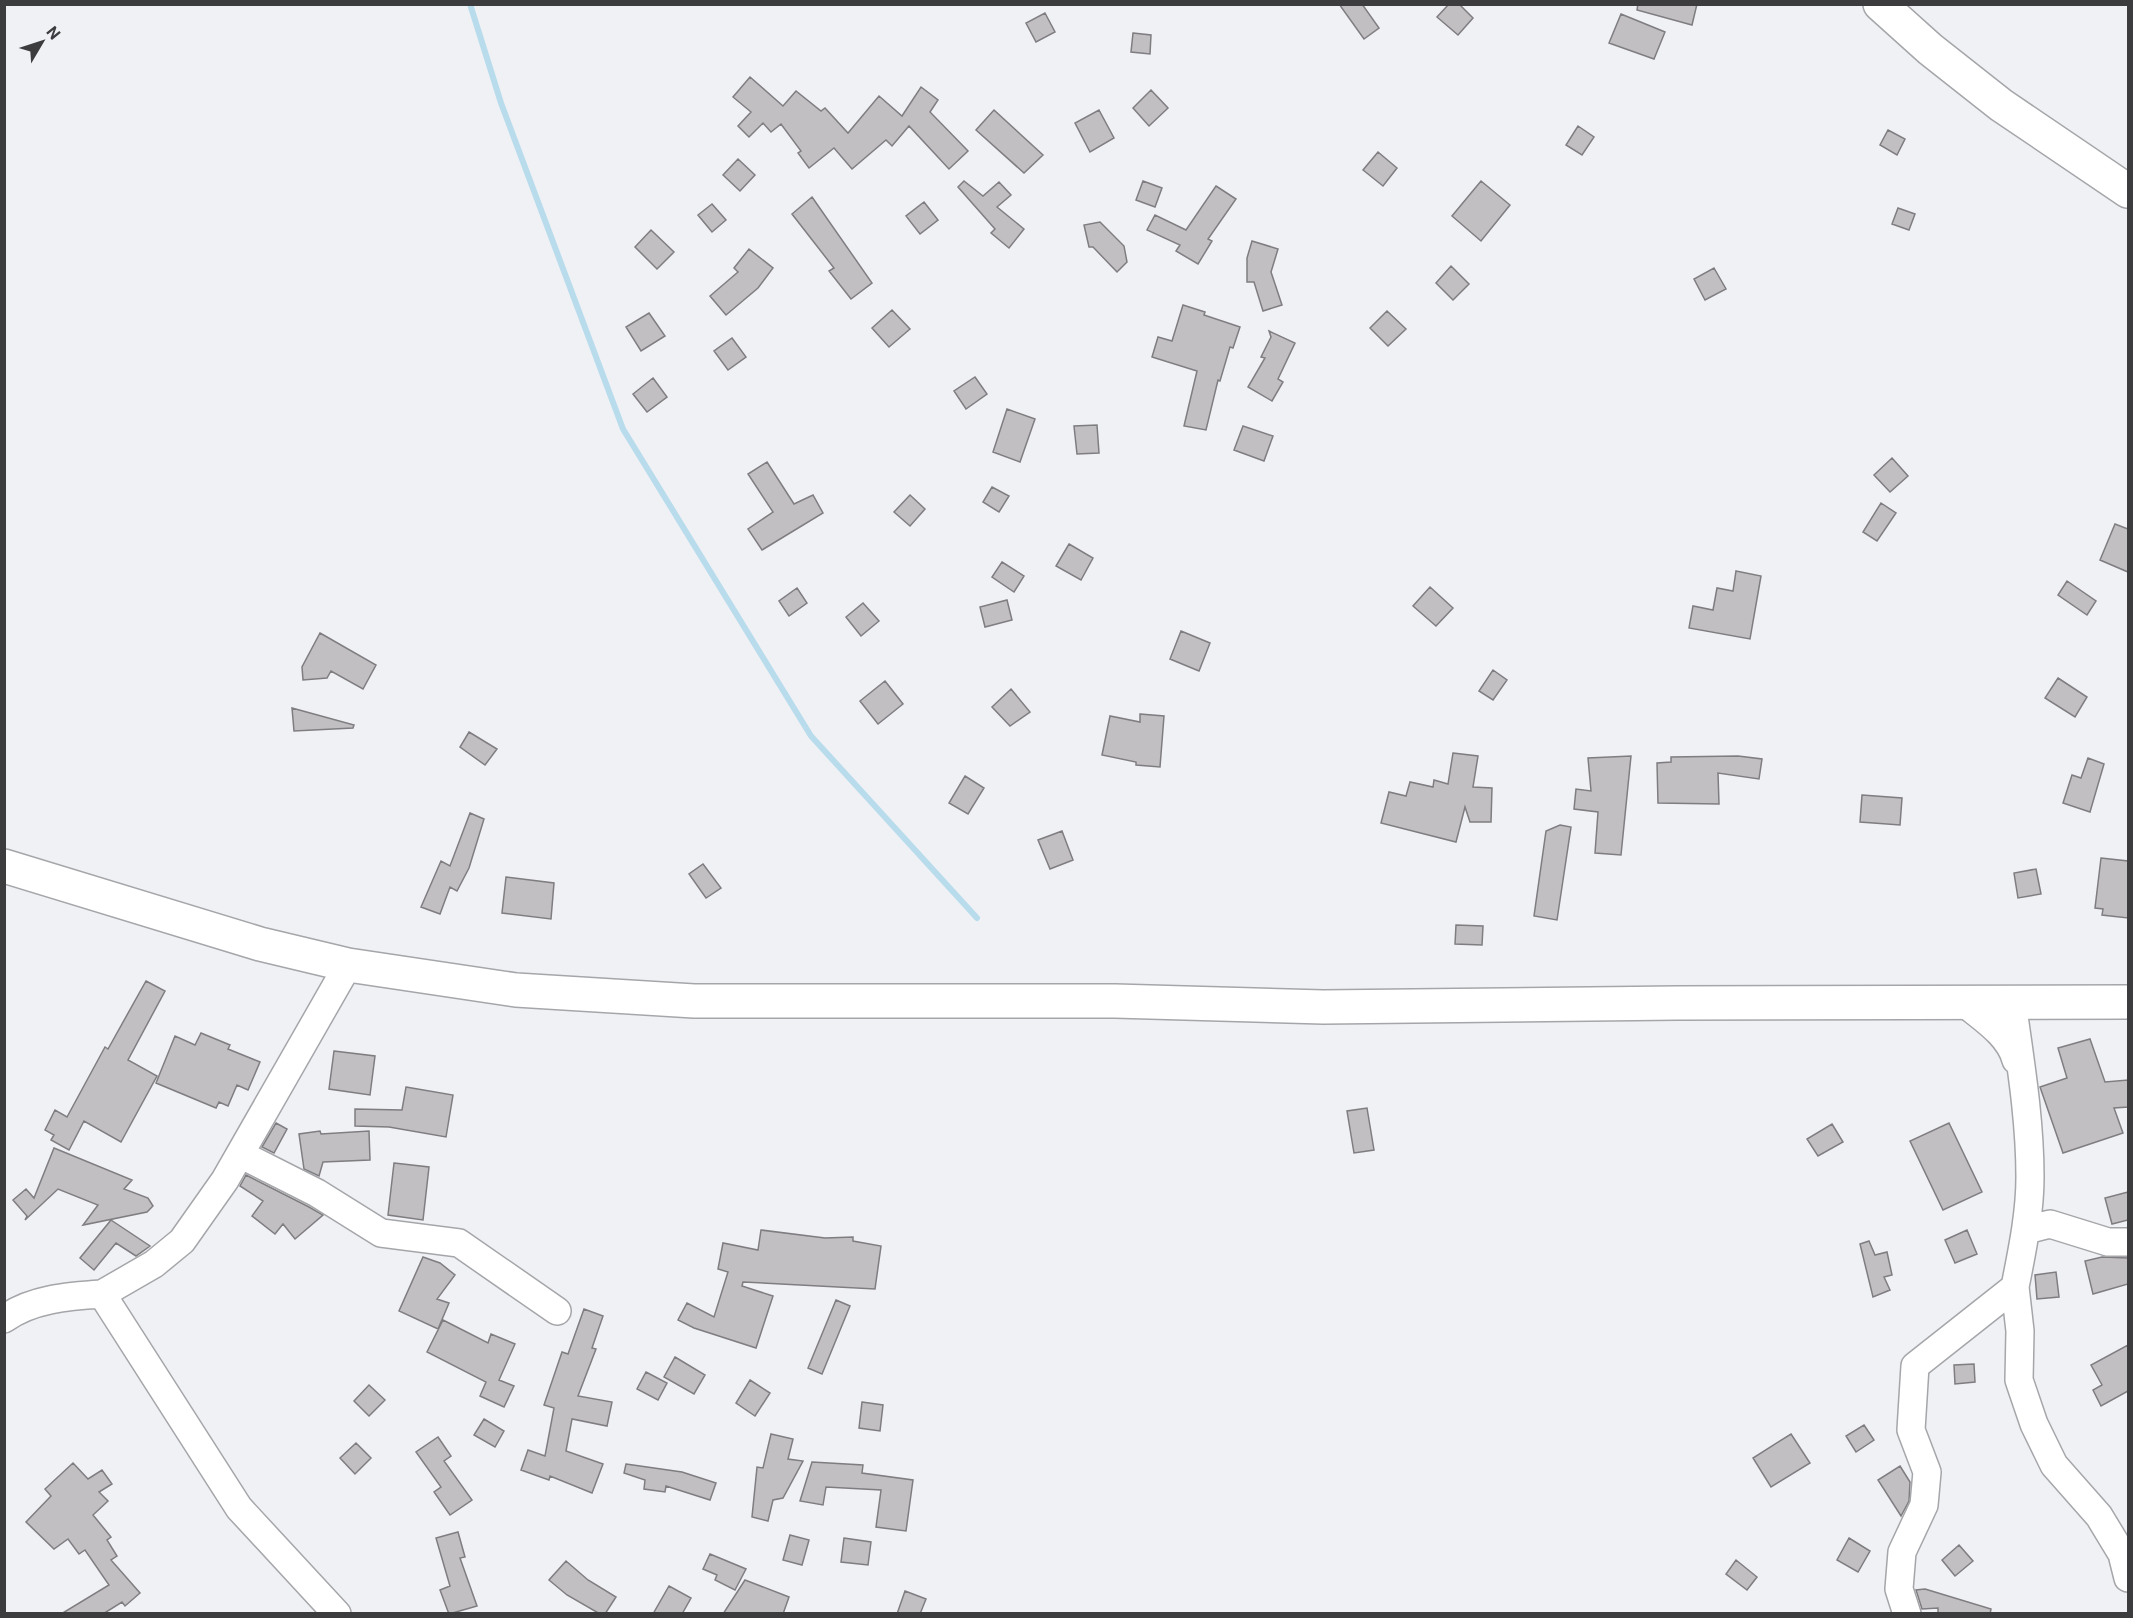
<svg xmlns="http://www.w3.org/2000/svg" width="2133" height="1618" font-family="Roboto,sans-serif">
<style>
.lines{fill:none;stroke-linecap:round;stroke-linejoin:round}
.stream{stroke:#b8dcec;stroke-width:6}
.building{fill:#c1bfc2;stroke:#7f7d80;stroke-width:1.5}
.minor-casing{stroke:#a5a6a9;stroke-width:30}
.major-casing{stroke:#a5a6a9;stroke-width:36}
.highway-casing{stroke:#a5a6a9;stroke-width:36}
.minor{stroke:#fff;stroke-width:27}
.major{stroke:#fff;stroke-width:33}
.highway{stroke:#fff;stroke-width:33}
</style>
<rect width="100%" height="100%" fill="#f0f1f5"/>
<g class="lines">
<path class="stream" d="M470,4L501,103L623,429L811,736L977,918"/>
</g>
<path class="building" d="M1339,4H1362L1379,28L1364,39Z
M1449,4H1459L1473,18L1458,35L1437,17Z
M1638,4H1697L1692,25L1637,10Z
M1045,13L1055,32L1036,42L1026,23Z
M1621,14L1665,32L1654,59L1609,43Z
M1133,33L1151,35L1150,54L1131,52Z
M750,77L783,106L796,91L821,111L825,108L848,133L879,96L902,116L921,87L938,100L930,112L968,151L949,169L909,126L892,146L886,140L852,169L834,148L809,168L798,153L801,151L781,124L771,132L763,123L749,137L738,126L751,112L733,97Z
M1151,90L1168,108L1149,126L1133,108Z
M994,110L1043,155L1024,173L976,130Z
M1099,110L1114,138L1090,152L1075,123Z
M1578,126L1594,137L1582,155L1566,145Z
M1888,130L1905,139L1897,155L1880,145Z
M1378,152L1397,168L1383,186L1363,170Z
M738,159L755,175L740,191L723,175Z
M964,181L983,196L999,182L1011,195L997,207L1024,229L1009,248L991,233L995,229L958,187Z
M1143,181L1162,188L1155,207L1136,200Z
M1481,181L1510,205L1481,241L1452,216Z
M1216,186L1236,199L1208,239L1212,241L1198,264L1176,251L1180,245L1147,230L1155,215L1186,230Z
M812,197L872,283L851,299L829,271L834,268L792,214Z
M924,202L938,220L920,234L906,216Z
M712,204L726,220L712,232L698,215Z
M1898,208L1915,214L1909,230L1892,224Z
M1100,222L1124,246L1127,262L1117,272L1093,247H1089L1084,225Z
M651,230L674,252L657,269L635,247Z
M1252,241L1278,249L1271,272L1282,305L1263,311L1254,282H1247V258Z
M749,249L773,268L758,288L726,315L710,296L738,272L734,268Z
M1451,266L1469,284L1453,300L1436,283Z
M1714,268L1726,289L1705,300L1694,279Z
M1183,305L1205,312L1204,315L1240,327L1233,348L1230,347L1220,381L1218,380L1206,430L1184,426L1197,371L1152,357L1158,337L1172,341Z
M892,310L910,329L889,347L872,328Z
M1387,311L1406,329L1388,346L1370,328Z
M649,313L665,336L641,351L626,327Z
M1269,331L1295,343L1278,379L1283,382L1272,401L1248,387L1265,358L1261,357L1271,337Z
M732,338L746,357L728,370L714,351Z
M975,377L987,394L966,409L954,391Z
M653,378L667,397L647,412L633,394Z
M1007,409L1035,419L1020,462L993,452Z
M1097,425L1099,453L1077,454L1074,426Z
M1243,426L1273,436L1264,461L1234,450Z
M1892,458L1908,476L1890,492L1874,475Z
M767,462L794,504L813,495L823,513L762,550L748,529L773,512L748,474Z
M992,487L1009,496L999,512L983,502Z
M910,495L925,509L910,526L894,512Z
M1881,503L1896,513L1877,541L1863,532Z
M2115,524L2128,529V572L2100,560Z
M1069,544L1093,558L1081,580L1056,566Z
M1002,562L1024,576L1014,592L992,577Z
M1736,571L1761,576L1750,639L1689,628L1693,606L1713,610L1717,588L1733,591Z
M2067,581L2096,601L2087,615L2058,595Z
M1430,587L1453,608L1436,626L1413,606Z
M797,588L807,603L789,616L779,601Z
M1007,600L1012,620L985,627L980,607Z
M863,603L879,621L861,636L846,617Z
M1181,631L1210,643L1199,671L1170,659Z
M320,633L376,665L363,689L331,671L327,678L303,680L302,667Z
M1493,670L1507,680L1493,700L1479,691Z
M2058,678L2087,697L2075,717L2045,698Z
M885,681L903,704L878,724L860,701Z
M1011,689L1030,712L1010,726L992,707Z
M292,708L354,725L353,728L294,731Z
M1140,714L1164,716L1160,767L1136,765V762L1102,755L1110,716L1140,722Z
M469,732L497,749L485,765L460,747Z
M1453,753L1478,756L1473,787L1492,788L1491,822H1470L1465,807L1456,842L1381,823L1389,792L1406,796L1410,782L1433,787L1434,780L1448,784Z
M1631,756L1621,855L1595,853L1598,812L1574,809L1576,789L1591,791L1588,758Z
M1738,756L1762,759L1759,779L1718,773L1719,804L1658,803L1657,763L1671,762V757Z
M2088,758L2104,764L2090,812L2063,803L2072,775L2081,778Z
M965,776L984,788L968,814L949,803Z
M1862,795L1902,798L1900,825L1860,822Z
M470,813L484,819L469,868L457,891L450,887L440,914L421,907L441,861L450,866Z
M1560,825L1571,827L1557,920L1534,916L1546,831Z
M1062,831L1073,860L1050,869L1038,840Z
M2101,858L2128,861V918L2102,915L2103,909L2095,908Z
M703,864L721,888L706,898L689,874Z
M2036,869L2041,894L2018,898L2014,873Z
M506,877L554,883L551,919L502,913Z
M1456,925L1483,926L1482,945L1455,944Z
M146,981L165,991L128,1060L157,1076L121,1142L84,1121L69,1150L51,1140L54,1135L45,1130L55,1110L67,1117L105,1047L108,1049Z
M201,1033L230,1045L228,1049L260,1062L248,1090L237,1085L228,1106L219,1102L216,1108L156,1083L175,1036L195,1045Z
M2090,1039L2105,1082L2128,1080V1107L2114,1108L2123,1133L2063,1153L2040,1087L2067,1078L2058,1048Z
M334,1051L375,1056L370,1095L329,1089Z
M406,1087L453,1095L446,1137L389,1127L355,1126V1109L402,1110Z
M1367,1108L1374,1150L1354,1153L1347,1111Z
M276,1123L287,1129L274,1153L262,1147Z
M1949,1123L1982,1192L1943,1210L1910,1141Z
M1832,1124L1843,1142L1818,1156L1807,1139Z
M320,1131L321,1134L369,1131L370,1160L323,1162L319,1176L304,1169L299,1134Z
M54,1148L132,1180L124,1189L148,1198L153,1206L147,1212L83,1225L98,1205L58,1189L25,1220L27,1216L13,1200L26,1189L34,1198Z
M394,1163L429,1167L423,1220L388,1215Z
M246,1175L309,1207L323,1215L295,1239L283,1224L275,1234L252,1216L263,1201L240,1186Z
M2128,1192V1220L2112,1224L2105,1198Z
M111,1220L150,1246L136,1256L116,1243L94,1270L80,1258Z
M761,1230L825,1238L853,1237V1241L881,1246L875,1289L743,1282L742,1286L773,1296L756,1348L694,1328L678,1320L687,1303L714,1317L728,1272L718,1269L723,1243L758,1250Z
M1967,1230L1977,1254L1955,1263L1945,1240Z
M1869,1241L1875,1255L1887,1252L1892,1275L1884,1277L1890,1290L1873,1297L1860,1244Z
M423,1257L440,1263L455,1275L437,1299L449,1303L438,1329L399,1311Z
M2102,1257L2128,1258V1284L2093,1294L2085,1261Z
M2056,1272L2059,1297L2037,1299L2035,1275Z
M836,1300L850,1306L822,1374L808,1368Z
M584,1309L603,1316L592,1348L596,1349L578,1396L612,1402L607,1426L572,1419L566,1451L603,1464L592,1493L550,1476L549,1480L521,1470L528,1450L545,1456L554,1408L544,1405L562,1352L568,1354Z
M443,1320L488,1343L491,1334L515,1344L499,1380L514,1386L504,1407L480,1396L486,1382L427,1352Z
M2128,1345V1391L2101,1406L2093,1390L2102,1385L2091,1365Z
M675,1357L705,1375L694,1394L664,1377Z
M1974,1364L1975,1382L1955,1384L1954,1365Z
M646,1372L667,1383L658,1400L637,1389Z
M750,1380L770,1393L755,1416L736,1403Z
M369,1385L385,1400L369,1416L354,1401Z
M862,1402L883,1405L880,1431L859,1428Z
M484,1419L504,1431L495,1447L474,1435Z
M1864,1425L1874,1440L1856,1452L1846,1436Z
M771,1434L793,1439L788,1459L803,1461L783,1498L773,1500L768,1521L752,1517L757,1467L763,1468Z
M1791,1434L1810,1463L1771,1487L1753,1458Z
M438,1437L451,1456L444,1461L472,1500L450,1515L434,1492L441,1487L416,1452Z
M356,1443L371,1458L355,1474L340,1458Z
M812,1462L863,1465L862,1473L913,1480L906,1531L876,1527L881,1490L826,1487L823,1505L800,1501Z
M73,1463L88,1479L102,1470L112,1484L99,1492L108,1501L93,1515L111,1537L107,1540L117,1556L111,1560L140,1593L125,1606L122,1602L103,1614H61L109,1585L85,1550L79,1554L68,1539L54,1549L26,1522L51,1496L45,1489Z
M626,1464L682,1472L716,1483L710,1500L666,1486L665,1492L644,1489L645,1480L624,1473Z
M1900,1466L1910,1482L1909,1501L1901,1516L1878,1480Z
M458,1532L465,1557L460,1558L477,1606L449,1614L440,1590L450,1586L436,1538Z
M790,1535L809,1540L802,1565L783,1560Z
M844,1538L871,1542L868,1565L841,1562Z
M1849,1538L1870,1551L1858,1572L1837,1560Z
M1959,1545L1973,1561L1955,1576L1942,1560Z
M710,1554L746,1569L735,1590L715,1580L717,1575L703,1569Z
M1736,1560L1757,1577L1747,1590L1726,1574Z
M566,1561L588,1580L616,1597L605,1614H600L567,1595L549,1580Z
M745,1580L789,1597L783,1614H723Z
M669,1586L691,1598L682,1614H653Z
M1925,1589L1991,1609L1990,1614H1938V1608L1922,1609L1916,1590Z
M905,1591L926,1599L920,1614H897Z"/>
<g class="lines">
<g class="minor-casing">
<path id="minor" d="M1963,1002C1982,1018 2009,1034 2016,1060
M240,1154L317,1193L381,1233L459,1243L557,1311
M2026,1230L2050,1224L2108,1242H2128
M2015,1287L2020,1331L2019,1380L2034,1424L2054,1465L2099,1516L2122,1554L2128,1578
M4,1319C31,1299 69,1296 102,1294
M337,1614L239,1508L102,1294L154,1264L182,1241L225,1180L348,965
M1907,1614L1899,1589L1902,1552L1924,1505L1927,1472L1911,1430L1915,1366L2015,1287C2022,1251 2030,1214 2030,1177C2030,1118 2020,1060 2012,1002"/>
</g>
<g class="major-casing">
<path id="major" d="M1880,4L1930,49L2001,105L2128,191"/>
</g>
<g class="highway-casing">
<path id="highway" d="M4,866L260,944L348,965L516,990L694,1001H1115L1323,1007L1677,1003L2128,1002"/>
</g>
<use href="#minor" class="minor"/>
<use href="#major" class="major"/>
<use href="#highway" class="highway"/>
</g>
<rect width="2133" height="1618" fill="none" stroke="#3c3c3e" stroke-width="12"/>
<g transform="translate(42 42) rotate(51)" stroke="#f0f1f5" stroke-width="4.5" paint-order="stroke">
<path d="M0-4.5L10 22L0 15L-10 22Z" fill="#3c3c3e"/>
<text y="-9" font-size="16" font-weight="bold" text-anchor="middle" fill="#3c3c3e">N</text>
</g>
</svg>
